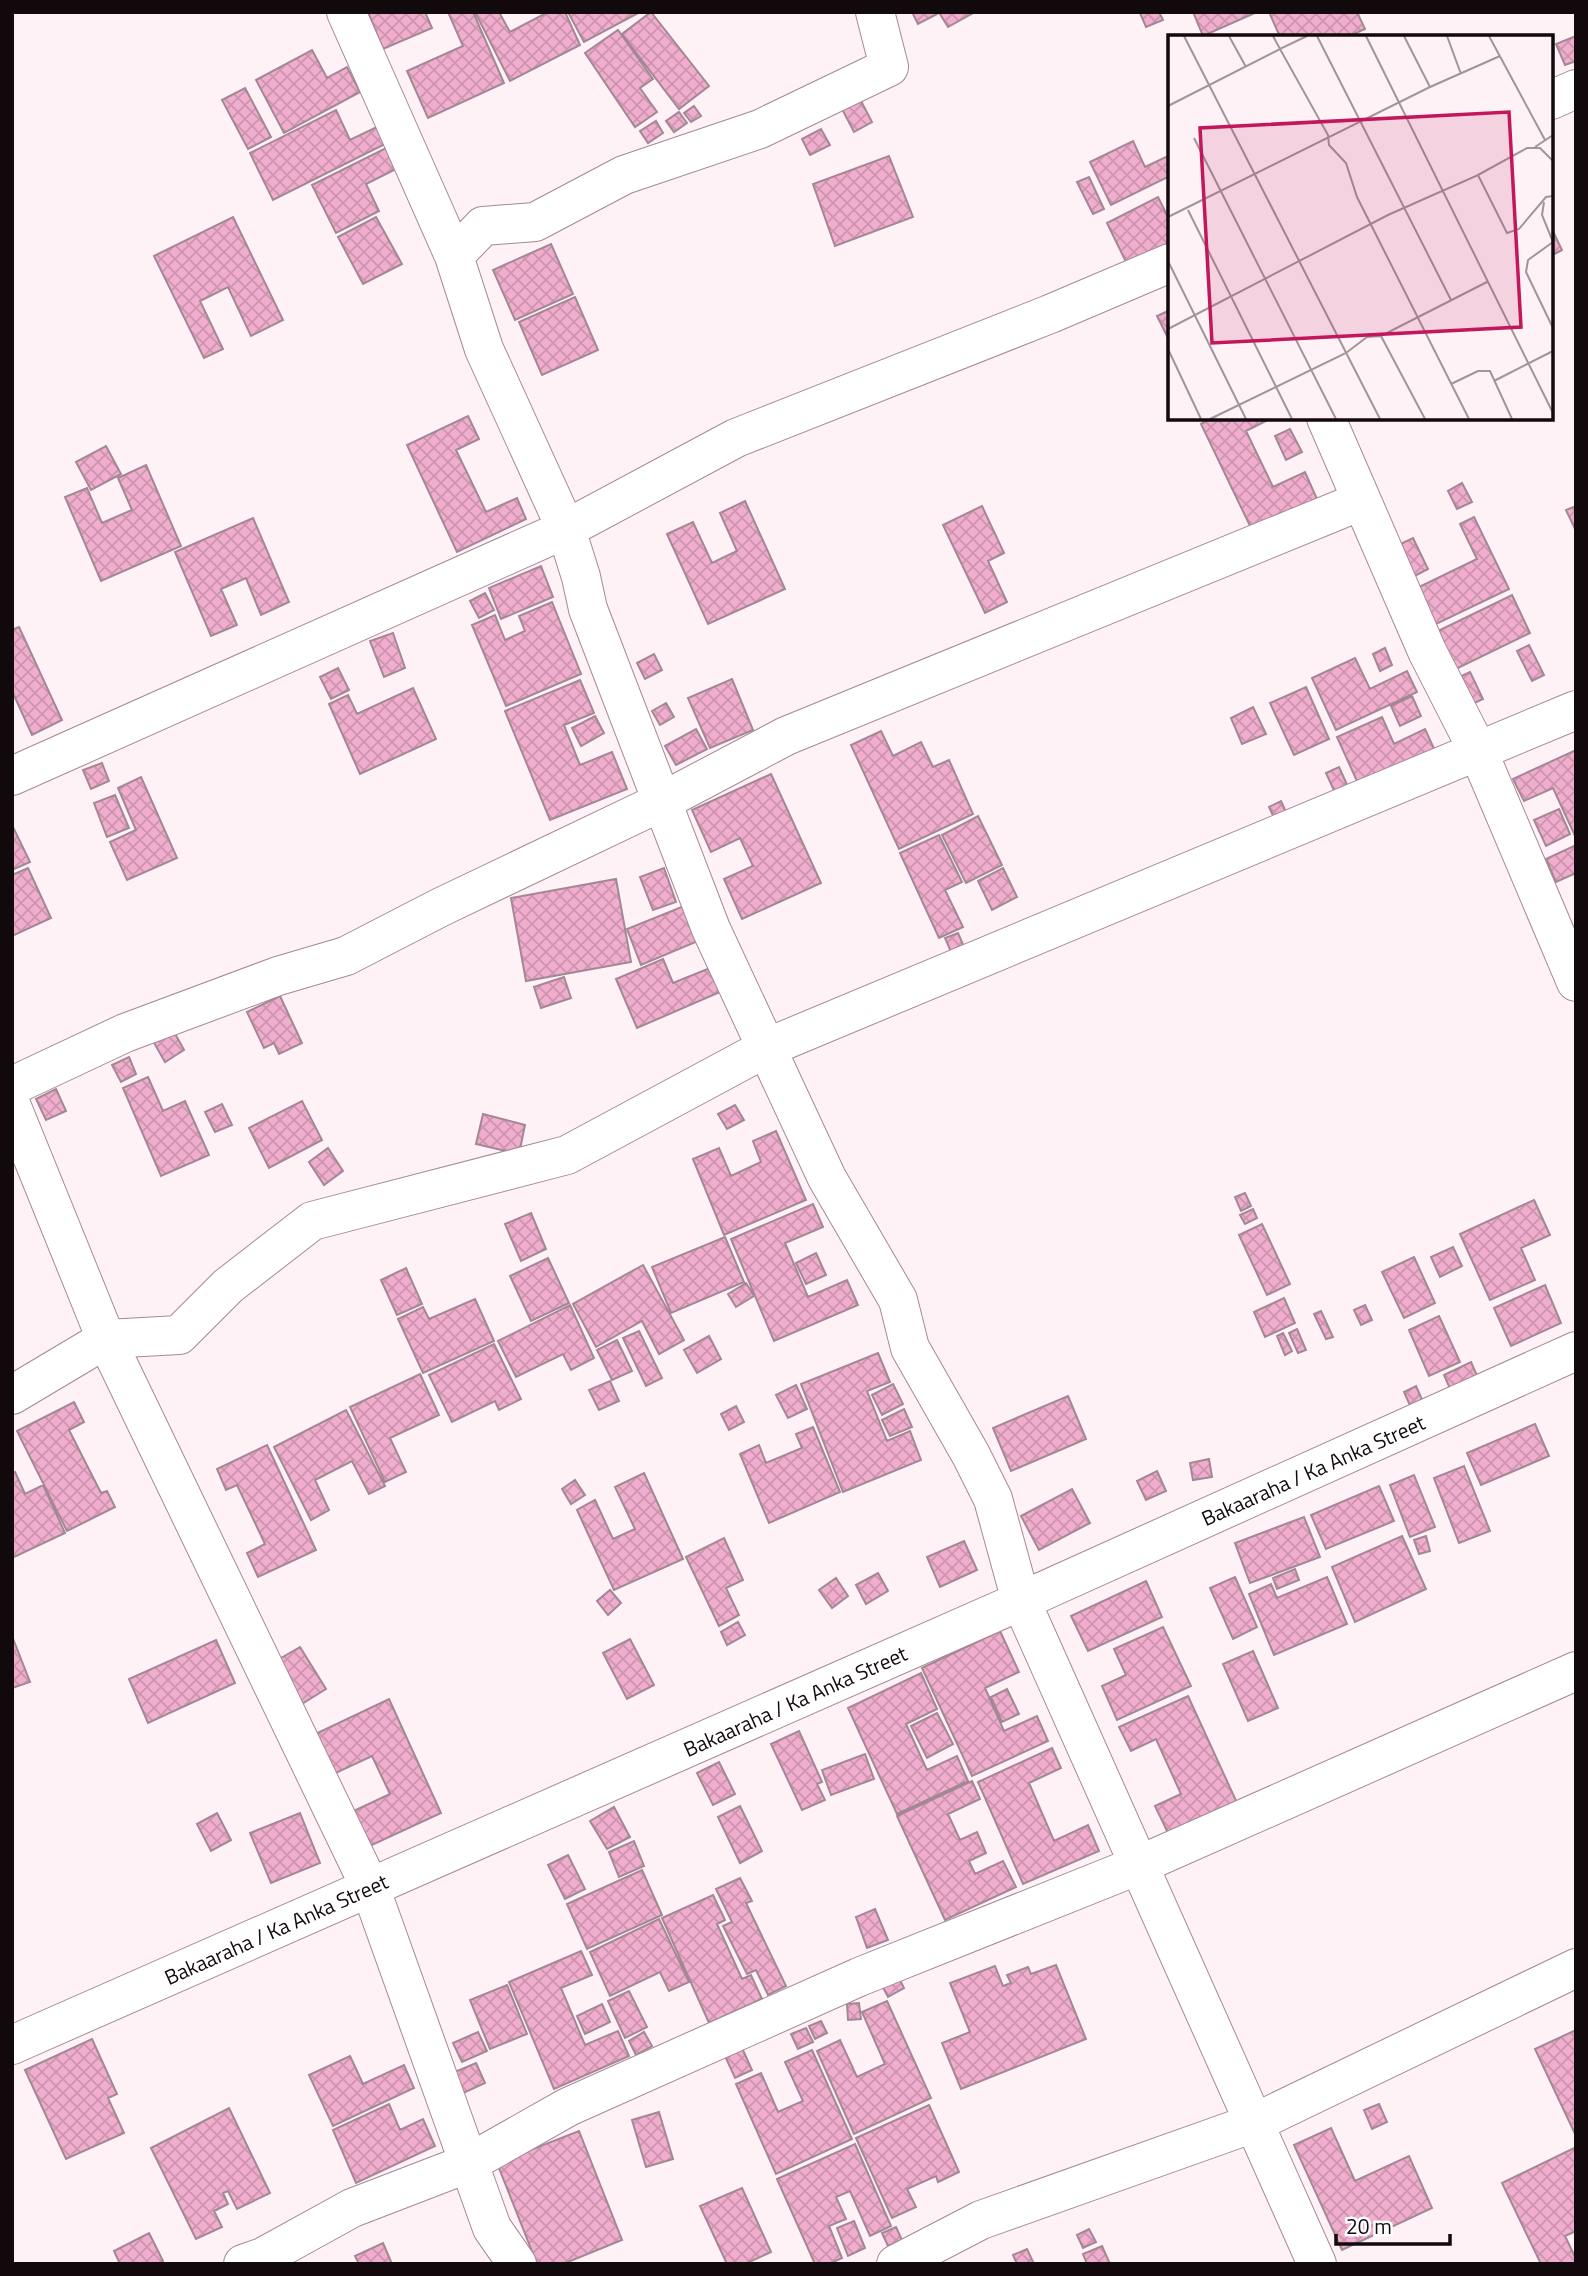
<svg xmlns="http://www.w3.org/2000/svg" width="1588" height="2276" font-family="'Titillium Web',sans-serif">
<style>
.building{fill:url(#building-cross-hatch);stroke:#a38894;stroke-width:2}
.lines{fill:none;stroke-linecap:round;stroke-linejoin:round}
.minor-casing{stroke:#a58995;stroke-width:40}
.minor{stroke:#fff;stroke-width:38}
.labels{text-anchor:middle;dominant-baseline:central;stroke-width:5;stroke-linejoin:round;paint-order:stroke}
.street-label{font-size:21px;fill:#12090d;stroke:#fff}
.inset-road{fill:none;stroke:#a09599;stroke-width:2}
.view{fill:#c2185b;fill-opacity:0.15;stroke:#c2185b;stroke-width:3.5}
.inset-edge{fill:none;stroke:#12090d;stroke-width:3.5}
</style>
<defs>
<pattern id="building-cross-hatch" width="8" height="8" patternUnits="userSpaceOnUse" patternTransform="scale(1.75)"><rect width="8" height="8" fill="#f0adcd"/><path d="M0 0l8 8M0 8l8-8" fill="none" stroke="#cd94af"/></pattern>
</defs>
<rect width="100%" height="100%" fill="#fef2f7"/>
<path class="building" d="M368,12H425L432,28L383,49Z
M448,12H473L504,83L428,118L407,71L463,46Z
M475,12H499L510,32L548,12H565L580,45L510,81Z
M568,12H640L584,42Z
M651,12L709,86L679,109L622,34Z
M912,12H936L937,14L918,24Z
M943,12H975L948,27L940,14Z
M1143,12H1159L1163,20L1146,27L1140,13Z
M1193,12H1257L1203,36Z
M1269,12H1357L1365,29L1347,37H1280Z
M618,30L653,79L640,88L657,112L635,127L585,53Z
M1576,36V61L1565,65L1556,44Z
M312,50L327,78L347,67L360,92L284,133L256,80Z
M245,88L271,137L248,149L222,100Z
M860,99L872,122L854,132L842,109Z
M694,106L701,116L691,122L684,113Z
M336,110L350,140L383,124L391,141L273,200L250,153Z
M679,112L687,123L674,132L666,121Z
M656,121L663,133L648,143L640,131Z
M821,129L830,145L810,155L802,139Z
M1133,141L1145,167L1170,155V176L1111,205L1090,162Z
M390,146L400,167L366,184L379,211L336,233L312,185Z
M889,156L913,217L835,246L813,184Z
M1089,177L1104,209L1093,214L1077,182Z
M1158,197L1167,215L1170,213V243L1127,264L1107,223Z
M233,217L283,320L251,336L228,287L200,301L223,349L204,358L154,256Z
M376,217L402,264L363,284L338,237Z
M1551,227L1562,250L1551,256Z
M551,244L573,294L515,320L493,270Z
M575,297L598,350L542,375L519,322Z
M1170,310V342L1157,316Z
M468,416L479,439L456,450L486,512L517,498L526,519L457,552L407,445Z
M1212,418H1272L1246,431L1273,487L1305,472L1317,499L1252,530L1201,424Z
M1290,429L1302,452L1286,460L1275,436Z
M106,446L121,474L91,490L76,462Z
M146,465L181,546L101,581L65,497L87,488L102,523L132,510L118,478Z
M1462,483L1472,502L1457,509L1448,491Z
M745,501L785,589L708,624L667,534L693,522L712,563L737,551L720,513Z
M982,506L1004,553L988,561L1007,602L985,613L943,525Z
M1576,506V531L1566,510Z
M1474,517L1509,589L1434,625L1417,588L1477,559L1460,524Z
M253,518L289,602L261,615L246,578L221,589L237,625L211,636L175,552Z
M1413,538L1428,569L1409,579L1394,547Z
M541,566L553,597L501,619L489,588Z
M485,593L494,610L479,618L470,601Z
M1512,595L1530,633L1456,669L1438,631Z
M552,602L581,674L506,706L472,625L495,615L505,640L525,631L519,616Z
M19,627L62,720L32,735L12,691V630Z
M393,633L405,668L384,677L370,641Z
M1529,645L1544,675L1532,681L1517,651Z
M1385,648L1392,665L1380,671L1373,654Z
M654,654L662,670L645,679L637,663Z
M1355,658L1370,689L1407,671L1417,692L1336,730L1312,678Z
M338,668L349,690L331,699L320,677Z
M1470,672L1483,699L1468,706L1455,679Z
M732,679L753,730L710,748L688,698Z
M580,680L594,713L564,725L580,765L612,752L627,789L550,820L505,711Z
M1306,687L1329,739L1294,755L1270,703Z
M413,688L436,739L360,774L329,704L348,695L357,714Z
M1412,696L1421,716L1400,726L1391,706Z
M666,703L674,717L660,725L652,711Z
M1253,707L1266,734L1242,744L1231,718Z
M595,716L604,733L581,746L572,728Z
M1382,717L1394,744L1425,729L1437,755L1361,790L1337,737Z
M696,729L707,749L676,765L665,746Z
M881,731L893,756L921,742L933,767L949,760L973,814L899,849L851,745Z
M1576,750V838L1553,788L1524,801L1513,779Z
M102,763L109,781L91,789L83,770Z
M1339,767L1349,789L1336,795L1326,773Z
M771,774L821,883L742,919L724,879L753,866L740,838L711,852L692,810Z
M141,777L177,858L127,880L110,842L136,830L118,788Z
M115,795L129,828L107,837L94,803Z
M1281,801L1289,819L1277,824L1269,807Z
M1559,809L1570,834L1546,846L1534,820Z
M978,816L1002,865L966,883L942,835Z
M12,825L30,862L12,870Z
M939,835L962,882L945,890L963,927L939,938L900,853Z
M1576,845V873L1556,882L1546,859Z
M28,868L51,918L12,936V875Z
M664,868L676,902L653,910L640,877Z
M1003,868L1017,897L992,910L978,881Z
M616,879L631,962L526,981L511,898Z
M684,906L698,941L641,965L627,929Z
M958,933L965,949L952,954L945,938Z
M663,959L673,983L710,968L720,992L637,1028L616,979Z
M564,977L571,998L541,1008L534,987Z
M280,996L302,1043L279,1054L274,1043L264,1048L247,1012Z
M173,1030L184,1050L165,1062L153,1041Z
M129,1057L136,1074L121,1082L112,1065Z
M148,1077L163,1111L185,1101L209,1155L161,1176L123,1088Z
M56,1089L66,1111L46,1120L36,1099Z
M302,1101L322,1140L269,1168L249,1128Z
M222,1104L232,1125L215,1132L205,1112Z
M735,1105L744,1120L727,1129L718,1114Z
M483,1114L525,1125L519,1154L476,1144Z
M776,1131L806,1200L724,1235L693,1159L719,1148L731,1176L761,1162L753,1141Z
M328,1148L343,1171L324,1185L309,1162Z
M1245,1193L1251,1206L1241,1211L1235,1197Z
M1534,1200L1550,1235L1521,1248L1535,1280L1490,1300L1460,1234Z
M813,1204L823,1227L785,1243L808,1297L847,1280L858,1305L774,1341L731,1239Z
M1253,1209L1257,1218L1245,1224L1240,1215Z
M531,1213L546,1249L521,1261L505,1224Z
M1262,1224L1290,1284L1267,1295L1239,1235Z
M725,1237L744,1282L671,1313L652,1267Z
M1453,1247L1462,1266L1440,1277L1431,1257Z
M816,1253L826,1275L806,1284L796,1263Z
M1414,1257L1435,1303L1404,1318L1382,1272Z
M548,1258L569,1303L531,1321L510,1276Z
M643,1265L684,1340L659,1354L642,1321L596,1347L573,1304Z
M406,1268L422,1304L397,1315L381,1280Z
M746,1283L754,1296L736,1307L728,1294Z
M1545,1285L1561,1323L1511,1346L1494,1308Z
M1284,1298L1295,1323L1265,1337L1254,1312Z
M475,1299L494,1341L423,1373L398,1319L423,1307L429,1319Z
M570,1305L594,1358L571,1370L563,1354L516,1377L498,1341Z
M1365,1305L1372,1320L1361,1325L1354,1310Z
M1321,1311L1333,1337L1326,1339L1314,1314Z
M1439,1316L1460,1362L1429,1376L1409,1330Z
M1297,1329L1306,1350L1298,1353L1289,1333Z
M639,1331L662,1378L646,1386L623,1338Z
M1283,1333L1292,1351L1285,1355L1277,1336Z
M709,1336L721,1359L697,1373L684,1350Z
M617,1340L632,1371L612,1380L597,1350Z
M494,1344L521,1399L499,1410L495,1401L452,1422L429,1375Z
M878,1353L890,1382L867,1391L887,1441L910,1431L921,1460L843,1492L801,1384Z
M1471,1362L1478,1378L1451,1391L1444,1375Z
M420,1374L439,1415L390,1438L406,1472L385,1482L350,1407Z
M610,1381L619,1401L599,1410L589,1390Z
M893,1384L903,1404L882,1415L872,1395Z
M796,1385L807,1409L788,1418L776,1395Z
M1416,1386L1424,1404L1412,1410L1404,1392Z
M1068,1396L1086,1439L1011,1471L993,1428Z
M74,1402L84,1422L69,1430L101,1493L107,1491L115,1507L67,1531L17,1431Z
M736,1406L744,1422L729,1430L721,1414Z
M904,1409L912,1427L890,1436L882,1420Z
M346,1410L385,1486L369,1494L352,1461L315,1480L329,1510L311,1520L274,1447Z
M1535,1424L1549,1456L1481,1485L1467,1453Z
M813,1427L840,1492L769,1523L740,1454L759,1445L766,1463L802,1448L796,1434Z
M267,1445L316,1550L258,1577L247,1553L265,1544L237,1485L226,1490L217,1469Z
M1209,1459L1212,1477L1193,1480L1190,1463Z
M1464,1466L1490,1531L1459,1543L1434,1478Z
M1157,1471L1166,1491L1146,1500L1137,1481Z
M15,1472L25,1494L43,1485L65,1533L12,1558V1473Z
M644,1473L683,1559L614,1590L577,1510L595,1500L613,1539L635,1529L615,1487Z
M1414,1475L1435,1527L1410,1537L1390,1485Z
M575,1480L585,1495L571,1504L562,1489Z
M1379,1486L1394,1521L1326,1549L1311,1515Z
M1072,1489L1090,1523L1039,1550L1021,1516Z
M1304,1517L1320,1557L1250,1583L1235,1543Z
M1402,1536L1426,1589L1355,1622L1332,1567Z
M1426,1536L1430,1551L1419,1554L1414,1540Z
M724,1538L743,1580L726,1588L739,1615L719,1626L686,1557Z
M964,1541L977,1570L940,1587L927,1557Z
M1295,1569L1299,1580L1277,1589L1273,1578Z
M878,1573L888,1591L866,1604L856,1585Z
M1235,1577L1257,1627L1233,1639L1210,1588Z
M1327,1577L1347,1624L1274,1655L1249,1594L1271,1584L1277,1598Z
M836,1578L848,1596L832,1608L819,1590Z
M1146,1581L1162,1617L1088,1651L1071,1616Z
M610,1590L621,1603L608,1615L597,1601Z
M738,1622L745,1635L727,1645L721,1632Z
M1163,1627L1191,1686L1117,1720L1102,1686L1126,1675L1114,1649Z
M1000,1631L1019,1672L985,1688L1004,1731L1037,1716L1048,1741L972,1776L922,1668Z
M12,1636L30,1682L12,1688Z
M630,1639L654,1685L627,1699L603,1653Z
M216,1640L235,1683L148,1723L129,1679Z
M300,1647L326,1689L300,1705L274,1662Z
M1253,1651L1278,1708L1248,1721L1223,1664Z
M921,1673L937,1709L906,1724L927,1770L957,1756L968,1781L897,1814L848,1708Z
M1007,1689L1019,1714L1002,1722L991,1697Z
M1188,1696L1238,1805L1170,1837L1155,1806L1181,1794L1156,1739L1131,1751L1119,1727Z
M389,1699L441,1813L359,1851L343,1816L390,1794L372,1756L325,1778L307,1738Z
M937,1713L953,1744L927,1758L911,1726Z
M799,1731L822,1782L817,1784L825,1800L802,1810L771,1744Z
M1052,1748L1061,1768L1029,1783L1054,1841L1088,1825L1099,1851L1023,1884L978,1782Z
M865,1754L874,1779L831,1795L822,1770Z
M719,1762L735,1794L713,1805L697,1773Z
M972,1781L980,1799L948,1814L960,1840L977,1832L986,1853L969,1861L975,1874L1003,1861L1016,1887L945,1920L897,1816Z
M740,1806L762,1851L740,1863L718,1817Z
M614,1807L630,1837L607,1849L590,1821Z
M217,1813L231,1840L211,1851L197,1824Z
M300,1813L320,1863L271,1883L250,1833Z
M634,1841L644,1866L619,1877L609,1852Z
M568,1855L585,1889L565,1899L548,1865Z
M642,1870L662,1915L587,1949L567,1904Z
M740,1878L752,1901L746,1903L786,1986L768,1995L756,1970L747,1974L723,1926L732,1922L716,1889Z
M713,1895L725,1920L717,1924L742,1979L751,1975L762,1999L709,2023L662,1918Z
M875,1909L888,1940L867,1948L856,1917Z
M659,1919L689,1982L669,1991L660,1972L610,1996L590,1952Z
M581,1951L592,1975L561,1988L585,2045L618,2031L629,2056L554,2089L509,1982Z
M1056,1965L1086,2039L961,2089L942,2043L970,2032L950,1983L995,1966L1003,1986L1011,1983L1007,1975L1028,1967L1031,1974Z
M896,1972L904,1988L888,1997L879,1980Z
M507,1985L527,2034L490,2049L470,2000Z
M629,1991L647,2027L625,2038L608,2001Z
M887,2001L931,2098L854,2134L817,2051L840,2040L857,2077L885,2064L862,2012Z
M859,2003L861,2019L848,2020L847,2004Z
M602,2004L610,2022L585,2034L577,2016Z
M821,2021L827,2033L815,2039L809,2026Z
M806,2028L813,2042L798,2049L791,2034Z
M1576,2030V2136L1535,2049Z
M478,2032L487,2051L462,2062L453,2043Z
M644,2032L652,2046L636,2055L629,2041Z
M92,2039L117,2094L108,2098L124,2133L66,2159L25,2070Z
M742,2048L752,2070L735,2078L725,2056Z
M812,2050L852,2139L776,2174L736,2084L761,2073L778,2112L803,2101L785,2062Z
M350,2056L363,2084L404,2065L414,2088L333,2126L309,2075Z
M476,2063L485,2083L459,2095L450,2074Z
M389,2104L400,2130L423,2119L435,2146L356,2183L333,2130Z
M1379,2104L1387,2122L1372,2129L1364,2110Z
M929,2105L959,2172L938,2182L936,2176L907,2189L916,2207L892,2218L856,2138Z
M229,2108L270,2193L237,2209L228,2191L223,2193L228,2204L214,2211L222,2227L196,2239L151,2148Z
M659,2112L673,2159L646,2167L632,2120Z
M1331,2128L1355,2181L1409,2156L1432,2208L1342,2250L1294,2145Z
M579,2131L622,2240L563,2264H537L497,2163Z
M855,2144L891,2226L870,2236L850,2191L836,2197L846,2219L829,2226L842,2258L829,2264H815L777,2179Z
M1576,2147V2231L1565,2236L1576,2259V2264H1541L1502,2183Z
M742,2188L771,2252L745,2264H727L700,2206Z
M854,2221L865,2248L848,2256L837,2228Z
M896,2227L902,2240L888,2246L882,2233Z
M1089,2229L1096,2242L1083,2248L1077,2235Z
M149,2233L163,2261L159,2264H120L114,2251Z
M383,2243L392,2264H359L355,2256Z
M1102,2246L1110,2264H1087L1083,2254Z
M1027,2249L1034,2264H1017L1013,2255Z"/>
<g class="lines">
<g class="minor-casing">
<path id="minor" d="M346,12L454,256
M875,12L889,67L760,129L624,175L535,222L483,226L454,256L484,349L566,529L581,577L588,609L711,929L827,1178L898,1300L910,1348L971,1455L993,1499L1021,1601L1317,2264
M1551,100L1576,89
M1326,418L1427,651L1478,751L1576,982
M12,776L566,529L736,438L1050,314L1170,263
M12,1086L125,1033L278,976L346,956L441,907L661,802L786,736L1361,501
M12,1107L106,1339L370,1887L492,2228L517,2264
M12,1395L106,1339L179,1335L228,1286L312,1221L567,1155L766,1048L1576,710
M12,2045L1021,1601L1576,1351
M243,2264L263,2257L352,2208L469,2163L568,2107L859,1977L1139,1865L1576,1671
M896,2264L981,2220L1254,2123L1576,1968"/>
</g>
<use href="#minor" class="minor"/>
</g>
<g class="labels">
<g class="street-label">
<text transform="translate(1313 1470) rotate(-24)">Bakaaraha / Ka Anka Street</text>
<text transform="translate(795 1701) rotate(-24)">Bakaaraha / Ka Anka Street</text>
<text transform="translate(276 1929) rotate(-24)">Bakaaraha / Ka Anka Street</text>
</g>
</g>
<g transform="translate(1168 35)">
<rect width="385" height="385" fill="#fef2f7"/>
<path class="inset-road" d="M16,1L212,384M61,1L78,32M105,1L112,14L139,1M149,1L283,265M198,1L385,378M279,1L293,39M321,1L377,105M262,52L332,21M0,71L112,14L160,100L161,110L178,128L189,162L301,384M26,103L168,384M367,112L385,100M310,140L359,113H372L385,126M376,167L374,180L385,207L360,225L358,237L385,293M20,175L124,384M0,182L262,52L236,1M0,226L78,384M0,294L220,180L310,140L339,198L351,194L378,162L385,161M213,301L257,384M0,314L33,384M326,346L385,316M283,349L310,336H322L344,384M42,384L178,318L199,302L213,301L319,247"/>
<path class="view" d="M341,77L353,292L44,308L32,93Z"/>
<rect width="385" height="385" class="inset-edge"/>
</g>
<rect width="1588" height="2276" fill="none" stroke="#12090d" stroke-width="28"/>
<path d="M1336 2234v10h114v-10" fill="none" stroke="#12090d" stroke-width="3.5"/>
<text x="1346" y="2234" font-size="21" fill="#12090d" stroke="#ffffff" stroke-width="5" paint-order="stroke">20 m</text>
</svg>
